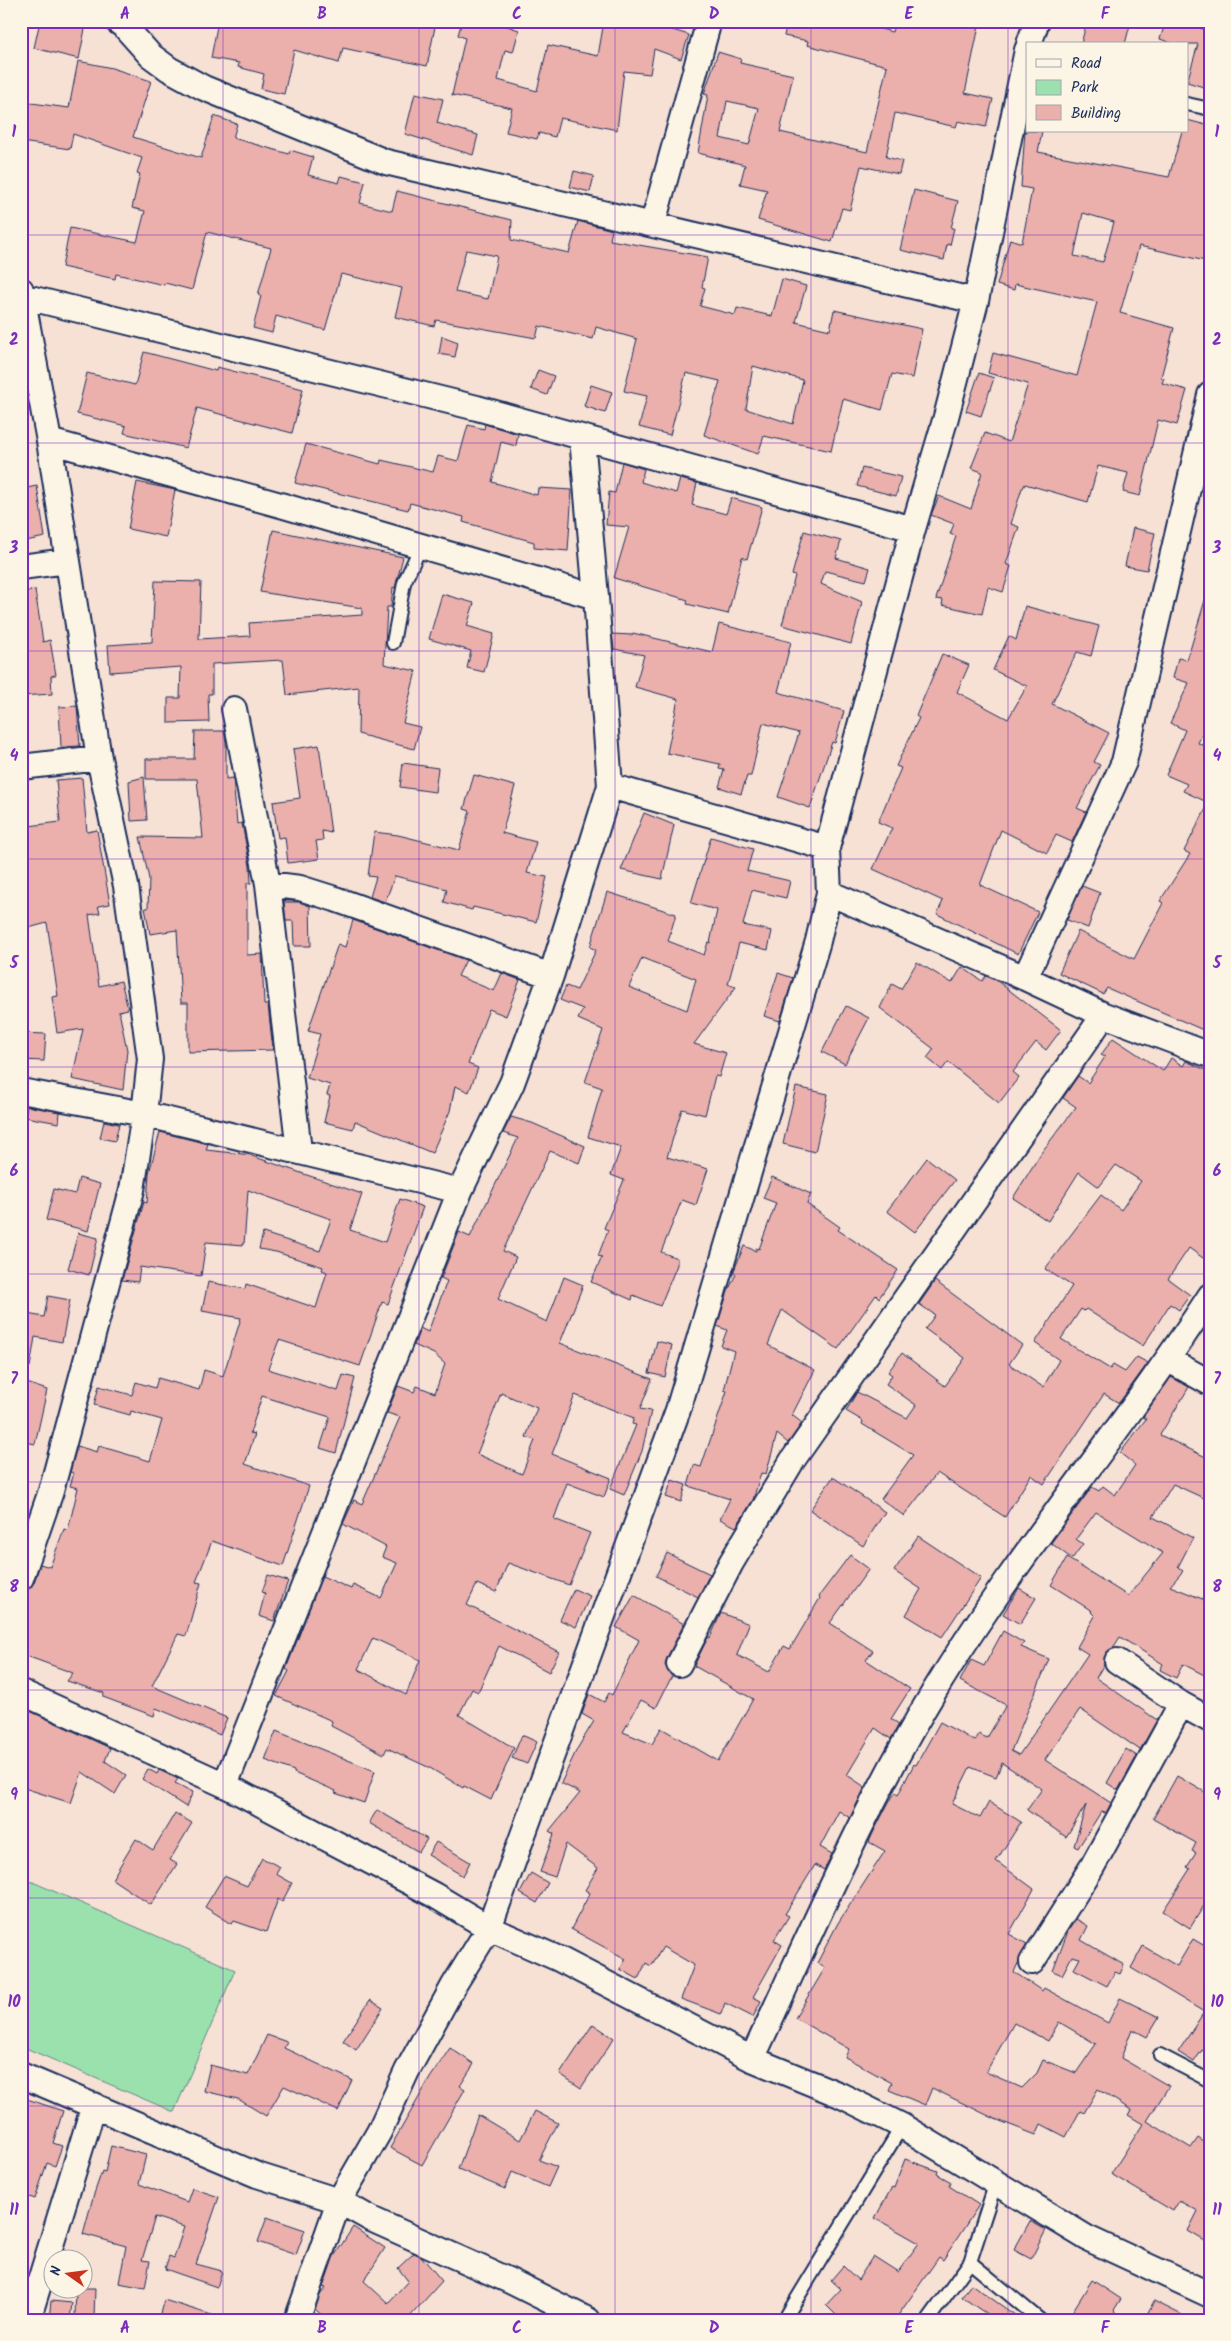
<svg xmlns="http://www.w3.org/2000/svg" width="1231" height="2341" font-family="Kalam,sans-serif">
<style>
.green{fill:#9be1ae;stroke:#5b8886}
.building{fill:#ebafac;stroke:#1b2f5e;fill-rule:evenodd}
.lines{fill:none;stroke-linecap:round;stroke-linejoin:round}
.lane-casing{stroke:#1b2f5e;stroke-width:16}
.street-casing{stroke:#1b2f5e;stroke-width:28}
.lane{stroke:#fcf5e5;stroke-width:12}
.street{stroke:#fcf5e5;stroke-width:24}
.grid{fill:none;stroke:#7b2cbf;stroke-width:1;stroke-opacity:0.55}
.neatline{fill:none;stroke:#7b2cbf;stroke-width:2}
.grid-label{font-size:16px;text-anchor:middle;font-weight:bold;fill:#7b2cbf}
</style>
<rect width="100%" height="100%" fill="#f7e0d4"/>
<filter id="ink" filterUnits="userSpaceOnUse"><feTurbulence type="fractalNoise" baseFrequency=".02" numOctaves="2"/><feDisplacementMap in="SourceGraphic" scale="10" xChannelSelector="R" yChannelSelector="G"/><feConvolveMatrix kernelMatrix="1 2 1 2 8 2 1 2 1" color-interpolation-filters="sRGB"/></filter>
<g filter="url(#ink)">
<path class="green" d="M21,1877L235,1970L174,2112L21,2046Z"/>
<path class="building" d="M40,21H52L85,29L79,59L34,48Z
M218,21H407L435,27L427,66L343,48L339,63L294,50L284,94L261,89L264,74L238,67L239,63L211,58Z
M462,21H492L519,30L513,52L505,50L498,80L537,91L548,45L598,56L604,21H656V25L689,35L681,59L654,49L650,74L624,71L617,130L560,118L555,137L539,133L537,139L506,132L512,108L452,95L465,38L458,35Z
M787,21H851L892,32L895,21H980L965,93L993,99L986,127L958,121L956,127L895,113L886,157L902,161L899,174L861,166L850,210L842,208L832,242L758,220L767,190L740,184L745,165L698,153L708,95L704,94L718,52L741,59L740,63L793,75L780,132L867,152L887,66L807,45L808,41L784,36ZM727,101L759,108L749,145L720,138Z
M1087,21H1131L1125,44H1081Z
M1166,21H1194L1192,25L1203,29L1205,21H1210V89L1187,82L1198,44H1174L1160,39Z
M78,61L112,68L151,81L133,137L201,158L214,116L237,124L233,138L289,154L290,150L313,157L308,175L339,183L341,176L365,182L360,203L392,211L397,191L512,220L511,240L569,253L578,221L612,230L610,240L708,257L702,287L705,288L700,306L735,315L737,308L772,316L782,279L806,286L796,322L830,330L834,310L922,329L912,378L892,374L882,410L843,399L831,451L764,436L758,454L704,435L720,381L686,373L670,435L639,427L647,396L624,391L637,339L596,327L593,339L539,326L536,338L436,320L434,326L395,317L402,288L341,274L325,330L276,316L272,333L253,328L261,296L258,295L271,248L207,232L192,290L165,283L164,285L116,274L115,279L62,267L70,228L137,242L145,211L132,208L140,174L137,173L142,158L73,134L70,149L21,142L24,102L69,108ZM466,250L497,256L488,299L455,292ZM753,366L803,380L793,424L746,409Z
M415,93L443,99L437,123L478,135L473,155L405,134Z
M1187,120L1210,126V262L1139,246L1120,313L1174,328L1161,377L1164,378L1162,383L1187,390L1177,425L1158,420L1140,496L1123,492L1128,473L1098,466L1088,502L1025,484L1023,488H1022L1011,524L1019,527L1006,564L1011,566L1003,592L988,587L982,614L942,605L943,600L936,599L956,536L950,534L954,524L931,515L939,496L971,509L982,472L971,468L985,433L1009,442L1028,384L988,373L993,353L1077,376L1097,302L1015,284L1014,290L997,285L1010,239L1022,243L1032,189L1021,187L1025,131H1042L1038,152L1169,177L1182,131H1187ZM1083,213L1114,222L1103,262L1074,256Z
M574,171L594,176L590,192L570,187Z
M914,190L958,201L951,228H954L950,245L947,244L944,260L900,250Z
M442,336L458,342L455,357L439,354Z
M144,352L216,371L217,367L303,389L292,433L197,408L186,448L124,433L126,426L77,414L87,373L135,385Z
M538,370L554,376L547,395L531,389Z
M979,373L994,378L981,416L966,411Z
M591,385L612,392L605,413L584,406Z
M485,424L518,434L516,446L501,442L492,482L537,495L538,488L572,490L568,551L534,548V542L463,522L464,517L410,503L408,510L295,483L306,444L380,464L381,460L433,472L438,456L458,461L468,425L484,429Z
M622,462L644,469L641,482L676,493L680,479L697,483L692,505L726,514L731,498L762,507L747,559L742,557L728,614L687,604L688,600L614,578L629,527L606,525L609,492L615,493Z
M862,468L901,477L896,496L857,486Z
M137,482L175,490L166,537L128,529Z
M37,486L45,537L21,542V489Z
M1133,528L1155,533L1147,570L1125,566Z
M273,530L403,557L395,588L393,587L391,607H387L384,664L416,671L403,723L420,727L414,749L358,734L359,687L287,695L283,660L212,664V694H208L209,722L168,723V698H180L181,667L110,672L108,645L152,642L155,581L201,582L199,639L250,636L249,623L362,615V608L260,592Z
M804,531L841,541L836,558L870,568L866,581L825,571L821,584L862,602L851,644L782,625L795,576L792,575Z
M35,590L43,642L50,640L56,675L51,676L52,694L21,696V592Z
M442,594L474,603L467,626L494,634L484,672L467,668L471,651L429,639Z
M1206,597L1210,598V717L1198,743L1210,748V1033L1107,988L1103,994L1059,973L1078,931L1134,959L1163,903L1160,901L1190,854L1184,851L1209,803L1183,791L1187,784L1166,775L1185,730L1170,723L1189,683L1173,678L1178,658L1187,660Z
M1025,606L1099,626L1091,656L1077,652L1052,704L1109,733L1094,762L1100,765L1077,808L1086,812L1072,842L1056,835L1047,853L1001,830L980,885L1038,912L1018,954L937,914L943,901L873,869L892,828L878,822L901,768L896,766L919,718L916,716L942,654L969,665L957,692L1008,719L1027,686L993,670L1009,636L1016,640Z
M719,624L791,642L778,692L844,711L835,743L832,742L810,808L778,797L799,733L763,723L751,776H747L741,794L719,787L724,770L719,769L720,764L667,753L678,699L635,687L644,655L614,649L612,634L632,635L633,633L712,652Z
M77,706L80,746L61,747L59,707Z
M195,731H224L226,742V779L233,778L237,824L242,823L250,866L251,883H247V955L262,954L264,1005H268L273,1050L188,1052V1003H181L177,930L150,934L145,908H148L149,879L140,837L203,838L197,779H146V759H194Z
M319,745L331,833L322,831L323,840L316,841L319,859L288,863L285,837L278,838L273,802L300,798L293,749Z
M403,763L438,768L435,792L400,787Z
M474,775L515,786L502,833L536,842L527,873L547,877L536,922L473,907L472,910L444,902L447,889L395,876L385,902L370,897L376,877L368,876L374,832L398,835L459,850L470,811L464,809Z
M144,777L147,820L131,821L129,781Z
M82,778L87,832L97,830L110,904L98,906L100,913L89,915L99,986L121,981L128,1009L119,1011L127,1050L123,1090L72,1079L83,1029L57,1033L52,997L58,996L47,923L21,930V827L60,822L56,780Z
M644,813L674,825L662,879L621,870Z
M711,837L753,849L747,871L790,881L786,898L752,890L743,925L772,931L768,950L739,943L728,984L736,987L694,1044L726,1053L719,1077L715,1076L705,1115L682,1109L667,1157L708,1169L696,1205L682,1200L661,1252L677,1258V1265L660,1306L633,1295L632,1300L591,1282L602,1257L598,1256L608,1230L604,1228L624,1180L611,1175L621,1147L588,1137L602,1088L585,1082L603,1030L578,1019L583,1009L560,1000L566,986L577,990L596,950L590,947L607,892L676,914L668,941L704,955L708,942L710,943L717,910L691,903ZM642,958L696,979L687,1010L629,987Z
M1082,886L1100,893L1088,928L1067,920Z
M284,902H299L310,906L311,946H294L293,921H286Z
M353,920L466,960L458,976L494,991L502,973L520,980L506,1016L489,1009L468,1064L478,1068L469,1092L455,1086L450,1111L432,1153L355,1121L353,1129L324,1122L330,1096L327,1095L330,1085L307,1078L320,1034L308,1031L338,944L345,947Z
M917,962L952,983L962,967L982,981L986,976L996,980L1061,1030L1046,1050L1036,1042L1013,1072L1019,1077L999,1103L948,1062L942,1070L927,1058L934,1049L880,1008L892,984L901,989Z
M778,973L793,978L780,1021L764,1016Z
M846,1006L869,1018L845,1064L822,1052Z
M21,1033L46,1034L44,1061L21,1060Z
M1113,1038L1163,1071L1171,1058L1183,1066L1186,1061L1210,1072V1263L1189,1248L1168,1279L1190,1295L1179,1310L1170,1304L1143,1346L1086,1309L1084,1311L1081,1309L1061,1339L1110,1369L1113,1365L1125,1372L1137,1357L1148,1363L1119,1403L1104,1394L1044,1484L1031,1475L1005,1517L937,1473L904,1516L881,1499L913,1455L862,1424L863,1421L846,1411L857,1392L907,1418L916,1405L886,1384L892,1375L888,1372L902,1353L945,1386L965,1358L925,1329L935,1315L919,1304L935,1281L1022,1345L1009,1364L1043,1387L1059,1360L1035,1343L1072,1286L1045,1269L1101,1195L1121,1210L1141,1181L1116,1165L1099,1187L1079,1172L1048,1221L1013,1198L1041,1153L1076,1107L1063,1098L1078,1076L1088,1083L1105,1057L1101,1055Z
M796,1087L828,1094L815,1152L783,1144Z
M27,1106L60,1112L59,1123L25,1117Z
M511,1117L532,1123L585,1146L579,1163L550,1151L503,1251L516,1257L498,1299L547,1322L564,1277L583,1285L560,1343L652,1379L640,1409L651,1411L642,1451L624,1495L610,1489L636,1425L632,1424L634,1418L575,1395L552,1454L611,1478L604,1497L567,1483L554,1519L590,1533L569,1585L508,1563L496,1592L477,1584L467,1605L559,1652L549,1672L499,1646L478,1692L472,1689L459,1715L514,1748L491,1800L464,1786L463,1788L430,1768L387,1748L384,1754L331,1726L332,1721L276,1696L289,1671L286,1669L322,1576L351,1589L353,1585L381,1598L397,1563L382,1557L386,1547L343,1524L354,1500L362,1504L400,1417L387,1413L398,1386L414,1392L417,1386L435,1393L445,1364L434,1354L414,1345L420,1328L428,1332L447,1281L441,1278L459,1232L470,1237L518,1138L503,1133ZM501,1393L537,1408L526,1437L535,1440L522,1474L477,1454ZM373,1638L420,1660L406,1695L358,1669Z
M104,1121L119,1124L115,1141L100,1138Z
M160,1132L208,1144L206,1150L252,1155V1156L362,1194L350,1230L385,1242L400,1199L423,1207L388,1304L382,1302L360,1366L279,1340L268,1369L338,1391L343,1375L355,1378L336,1453L320,1448L330,1417L262,1396L250,1433L255,1434L245,1464L309,1486L283,1566L212,1541L196,1582L201,1583L186,1636L178,1634L152,1686L227,1718L220,1735L156,1708L154,1716L103,1697L104,1693L67,1681L73,1673L21,1654V1605L26,1591L34,1583L40,1564L50,1567L64,1529L68,1530L78,1488L70,1486L74,1473L70,1472L77,1446L97,1452L99,1446L150,1461L162,1420L131,1411L130,1415L94,1405L99,1386L132,1395L136,1382L155,1388L158,1378L199,1390L204,1370L223,1376L241,1318L202,1311L208,1282L245,1289L246,1284L316,1308L327,1272L322,1270L323,1267L276,1252L259,1249L263,1233L320,1251L331,1219L248,1190L244,1245L206,1242L201,1276L140,1267L138,1282L122,1280L144,1202L147,1203L149,1173Z
M927,1158L955,1180L915,1232L887,1211Z
M772,1177L811,1194L807,1204L840,1227L838,1230L898,1270L879,1298L876,1295L838,1349L782,1310L768,1345L815,1370L792,1415L802,1423L788,1443L777,1434L766,1474L761,1473L753,1500L736,1527L720,1519L730,1499L688,1486L694,1465L701,1467L727,1391L724,1390L734,1351L721,1346L727,1330L717,1326L728,1291L736,1274L733,1273L744,1246L756,1251V1248L759,1249L776,1203L763,1198Z
M79,1178L100,1184L88,1231L46,1220L54,1189L75,1194Z
M78,1233L98,1238L89,1275L68,1269Z
M48,1296L70,1300L62,1342L35,1337L30,1367H21V1313L44,1317Z
M657,1341L672,1345L665,1377L649,1373Z
M1171,1377L1189,1387L1160,1435L1210,1459V1501L1173,1484L1153,1517L1193,1538L1178,1567L1183,1571L1170,1586L1210,1602V1678L1183,1664L1176,1678L1160,1670L1163,1664L1120,1637L1113,1648L1106,1653L1104,1664L1096,1678L1157,1720L1140,1750L1080,1709L1045,1760L1111,1803L1106,1813L1101,1812L1078,1848L1074,1846L1086,1805L1066,1837L1027,1810L1042,1789L1002,1763L996,1777L970,1767L952,1804L980,1818L989,1802L1021,1822L996,1861L1034,1889L1009,1934L1027,1944L1014,1972L1042,1991L1044,1988L1108,2023L1120,1998L1159,2017L1147,2037L1132,2029L1121,2058L1169,2086L1147,2121L1191,2148L1198,2138L1210,2146V2244L1188,2231L1198,2211L1179,2201L1173,2211L1111,2174L1143,2124L1128,2115L1131,2110L1098,2089L1084,2113L1080,2111L1066,2137L1041,2124L1036,2135L995,2119L932,2088L925,2105L889,2090L892,2083L845,2057L849,2049L795,2018L825,1968L817,1963L838,1923L885,1851L869,1842L873,1833L889,1802L895,1793L898,1795L914,1764L916,1765L940,1722L975,1741L979,1734L987,1738L1006,1705L960,1681L971,1660L984,1666L1003,1631L1024,1643L1021,1647L1049,1659L1011,1751L1019,1755L1088,1654L1077,1647L1095,1616L1091,1612L1092,1611L1051,1585L1067,1558L1128,1596L1163,1553L1096,1512L1076,1539L1083,1544L1072,1559L1051,1543L1092,1487L1099,1491L1103,1486L1115,1495L1135,1465L1120,1453L1146,1419L1143,1417ZM1059,2022L1096,2044L1076,2073L1043,2060L1037,2073L1022,2088L986,2072L1014,2023L1048,2041Z
M21,1381L47,1390L35,1444L21,1441Z
M833,1477L885,1512L863,1546L810,1510Z
M672,1480L686,1485L681,1502L666,1497Z
M918,1536L981,1578L942,1637L906,1615L921,1589L894,1571Z
M667,1553L710,1574L698,1597L656,1576Z
M850,1555L869,1569L830,1623L873,1651L866,1660L910,1689L891,1719L899,1724L891,1739L875,1728L847,1775L865,1787L850,1818L839,1811L820,1847L832,1854L824,1870L815,1865L785,1914L789,1916L774,1940L782,1945L753,1997L761,2001L753,2017L725,2003L721,2014L681,1999L694,1965L663,1947L651,1966L646,1963L638,1979L620,1969L626,1959L571,1929L590,1893L585,1890L598,1868L566,1844L555,1877L540,1872L554,1834L549,1831L580,1793L561,1783L577,1749L594,1721L582,1714L589,1694L604,1702L609,1693L612,1695L639,1640L616,1627L634,1595L684,1624L667,1658L665,1665L672,1676L656,1708L641,1700L623,1732L652,1744L661,1728L718,1761L753,1699L694,1666L708,1637L710,1638L721,1613L749,1624L737,1655L769,1672L784,1646L790,1649L820,1598L819,1596Z
M268,1575L288,1581L274,1621L259,1616L265,1593L262,1592Z
M1019,1588L1036,1598L1020,1624L1003,1614Z
M574,1589L590,1596L576,1627L560,1620Z
M21,1707L110,1748L105,1761L126,1775L115,1794L82,1772L71,1803L21,1787Z
M276,1731L375,1771L364,1803L335,1793L336,1791L294,1773V1771L265,1760Z
M522,1735L537,1742L527,1764L512,1758Z
M1126,1749L1137,1756L1118,1790L1107,1783Z
M148,1769L157,1774L159,1770L178,1779L175,1783L193,1792L186,1807L142,1779Z
M1177,1776L1210,1795V1896L1190,1928L1163,1911L1190,1869L1187,1867L1196,1853L1192,1851L1196,1843L1153,1819Z
M377,1810L427,1839L419,1852L369,1823Z
M175,1813L192,1823L170,1860L177,1864L151,1905L112,1879L136,1839L153,1850Z
M436,1842L470,1862L463,1876L428,1855Z
M262,1858L280,1867L276,1874L292,1883L282,1902L278,1899L266,1932L234,1921L232,1924L205,1907L224,1876L247,1886Z
M531,1873L548,1883L537,1903L520,1893Z
M1076,1919L1088,1926L1081,1940L1124,1965L1120,1974L1115,1972L1107,1986L1074,1969L1080,1958L1072,1956L1062,1975L1053,1971L1068,1931Z
M1193,1939L1210,1949V2055L1202,2050L1194,2062L1178,2052L1204,2012L1131,1968L1143,1946L1177,1966Z
M370,2000L383,2008L356,2050L343,2041Z
M593,2024L614,2038L581,2088L560,2074Z
M267,2035L287,2042L284,2048L352,2080L338,2111L284,2086L266,2116L238,2099L204,2091L210,2065L248,2075Z
M450,2048L474,2064L460,2086L465,2089L422,2165L390,2148L430,2078Z
M21,2097L63,2111L53,2143L62,2146L55,2166L47,2163L35,2199L21,2194Z
M535,2111L558,2123L539,2160L557,2167L548,2187L512,2172L505,2189L458,2169L478,2115L520,2140Z
M111,2146L146,2155L139,2184L187,2202L192,2188L219,2197L196,2264L222,2271L217,2287L165,2269L169,2256L174,2258L184,2227L155,2217L142,2260L150,2261L145,2288L119,2283L126,2246L83,2234L93,2197L102,2171L105,2172Z
M905,2159L938,2171L937,2174L951,2182L949,2186L979,2205L943,2260L939,2257L895,2320H841L826,2305L841,2289L831,2280L843,2266L858,2280L873,2256L898,2272L919,2243L875,2218L892,2187L894,2188Z
M267,2217L305,2230L296,2255L258,2242Z
M1030,2221L1046,2230L1031,2259L1014,2250Z
M353,2227L385,2248L364,2281L388,2303L408,2281L398,2268L414,2253L421,2256L442,2281L407,2320H327L315,2309L320,2295L326,2288L323,2287L333,2258Z
M1092,2280L1121,2299L1114,2310L1125,2320H1067Z
M971,2284L1022,2320H995L962,2297Z
M76,2288H95L94,2317L75,2316Z
M164,2300L215,2316L214,2320H158Z
M51,2301L72,2303L70,2320H49Z
M1154,2301L1192,2320H1144Z"/>
<g class="lines">
<g class="lane-casing">
<path id="lane" d="M1187,104L1210,109
M393,643L404,583L421,546
M1160,2055L1210,2081
M970,2262L1040,2320
M784,2320L902,2126
M928,2320L970,2262L996,2182"/>
</g>
<g class="street-casing">
<path id="street" d="M117,21L125,27L150,55L169,69L204,88L386,162L976,301
M1029,44L1037,21
M653,223L709,21
M21,290L49,441L99,758L126,886L150,1059L144,1114L132,1190L51,1491L21,1578
M22,296L477,408L913,529
M49,441L284,506L596,597
M21,567L67,561
M234,709L268,884L299,1151
M21,767L99,758
M610,786L827,848
M268,884L300,888L335,899L551,976
M829,893L1025,978L1104,1015L1210,1055
M1025,978L1124,762L1210,395
M21,1091L144,1114L460,1191
M1169,1360L1210,1383
M1117,1661L1181,1704L1210,1720
M679,1664L731,1563L792,1461L1104,1015
M21,1692L225,1785L434,1895L489,1928L559,1959L752,2059L840,2095L902,2126L1087,2238L1210,2295
M225,1785L460,1191L512,1083L551,976L610,786L596,597L582,438
M1032,1962L1092,1867L1181,1704
M752,2059C810,1935 864,1807 935,1690C1018,1553 1123,1430 1210,1296
M21,2075L257,2175L339,2201L371,2219L510,2281L588,2320
M28,2320L94,2105
M297,2320L339,2201L379,2132L407,2071L454,1985L489,1928L678,1410L818,941L829,893L827,848L913,529L946,417L976,301L1027,50"/>
</g>
<use href="#lane" class="lane"/>
<use href="#street" class="street"/>
</g>
</g>
<path class="grid" d="M223,21V2320M419,21V2320M615,21V2320M811,21V2320M1008,21V2320M21,235H1210M21,443H1210M21,651H1210M21,859H1210M21,1067H1210M21,1274H1210M21,1482H1210M21,1690H1210M21,1898H1210M21,2106H1210"/>
<rect width="1231" height="2341" fill="none" stroke="#fcf5e5" stroke-width="55"/>
<rect x="1026" y="42" width="162" height="90" fill="#fcf5e5" stroke="#a2a6af"/>
<rect x="1036" y="59" width="25" height="8" fill="#fcf5e5" stroke="#a2a6af"/>
<text x="1071" y="68" font-size="15" fill="#1b2f5e">Road</text>
<rect x="1036" y="80" width="25" height="15" fill="#9be1ae" stroke="#a2a6af"/>
<text x="1071" y="92" font-size="15" fill="#1b2f5e">Park</text>
<rect x="1036" y="105" width="25" height="15" fill="#ebafac" stroke="#a2a6af"/>
<text x="1071" y="118" font-size="15" fill="#1b2f5e">Building</text>
<g transform="translate(68 2274) rotate(284)"><circle r="24" fill="#fcf5e5" stroke="#a2a6af"/>
<path d="M0-4L9 19L0 12L-9 19Z" fill="#c8321e"/>
<text y="-8" font-size="14" font-weight="bold" text-anchor="middle" fill="#1b2f5e">N</text>
</g>
<rect x="28" y="28" width="1176" height="2286" class="neatline"/>
<g class="grid-label">
<text x="125" y="19">A</text>
<text x="322" y="19">B</text>
<text x="517" y="19">C</text>
<text x="714" y="19">D</text>
<text x="909" y="19">E</text>
<text x="1105" y="19">F</text>
<text x="14" y="137">1</text>
<text x="1217" y="137">1</text>
<text x="14" y="345">2</text>
<text x="1217" y="345">2</text>
<text x="14" y="553">3</text>
<text x="1217" y="553">3</text>
<text x="14" y="761">4</text>
<text x="1217" y="761">4</text>
<text x="14" y="968">5</text>
<text x="1217" y="968">5</text>
<text x="14" y="1176">6</text>
<text x="1217" y="1176">6</text>
<text x="14" y="1384">7</text>
<text x="1217" y="1384">7</text>
<text x="14" y="1592">8</text>
<text x="1217" y="1592">8</text>
<text x="14" y="1800">9</text>
<text x="1217" y="1800">9</text>
<text x="14" y="2007">10</text>
<text x="1217" y="2007">10</text>
<text x="14" y="2215">11</text>
<text x="1217" y="2215">11</text>
<text x="125" y="2333">A</text>
<text x="322" y="2333">B</text>
<text x="517" y="2333">C</text>
<text x="714" y="2333">D</text>
<text x="909" y="2333">E</text>
<text x="1105" y="2333">F</text>
</g>
</svg>
